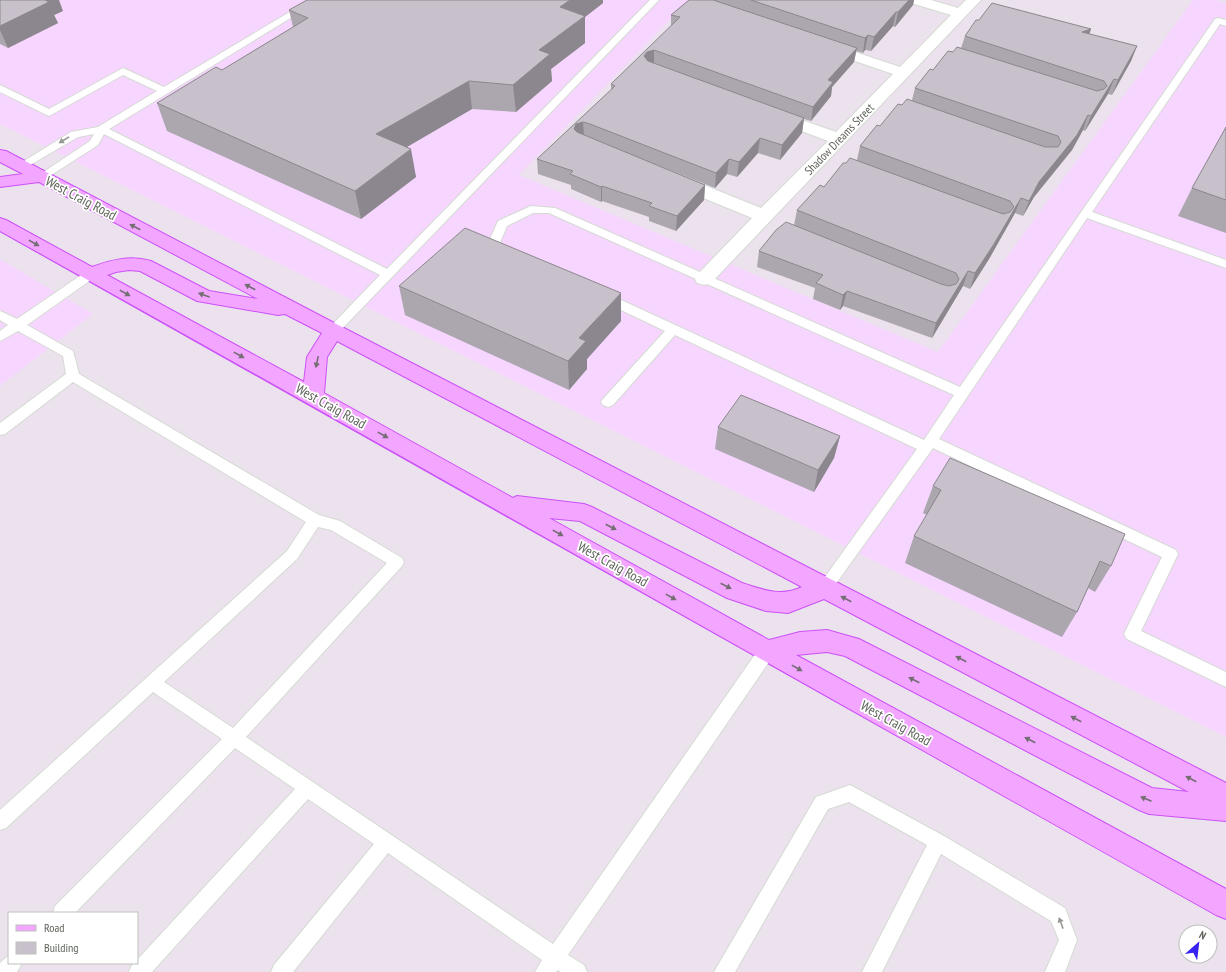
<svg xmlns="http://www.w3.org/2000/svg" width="1226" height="972" font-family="'PT Sans Narrow',sans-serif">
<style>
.commercial{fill:#f6d6ff}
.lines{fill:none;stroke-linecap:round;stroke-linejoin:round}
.lane-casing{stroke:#d5dad3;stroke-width:2}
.street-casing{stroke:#d5dad3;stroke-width:2}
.primary-casing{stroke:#cc51f8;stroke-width:2}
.lane{fill:#fff;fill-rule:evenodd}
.street{fill:#fff;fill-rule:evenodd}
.primary{fill:#f2a6ff;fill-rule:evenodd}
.wall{fill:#aca6af}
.shaded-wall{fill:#8c878e}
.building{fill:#c8c1cb;stroke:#8c878e}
.oneway{fill:#969a94}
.oneway2{fill:#746e73}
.labels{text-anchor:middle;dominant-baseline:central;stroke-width:3.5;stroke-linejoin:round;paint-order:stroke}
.far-street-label{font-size:12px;fill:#5e645a;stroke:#fff}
.street-label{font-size:14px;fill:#5e645a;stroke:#fff}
</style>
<rect width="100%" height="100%" fill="#ece2ee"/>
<path class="commercial" d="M0,0H689L519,175L938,352L1193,0H1215L1226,3V737L0,124Z
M0,259L93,314L0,386Z"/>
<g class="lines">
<g class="lane-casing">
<path id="lane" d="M310,0H320L109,129L387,269L650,0H659L337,334L333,335L329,334L327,331L329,328L380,275L104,134L98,145L45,179H37L36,177L90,141L94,134L78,137L25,168L21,169L16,166L71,132L98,127L157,91L123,75L49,116L0,92V85L49,109L123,68L164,87Z
M1218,18L1226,20V26L1220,24L1092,212L1226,260V268L1087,218L939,439L1176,550L1178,554L1141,631L1226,672V687L1127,639L1124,634L1162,557L933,448L830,592L825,594L820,592L817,588L820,584L917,449L675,335L613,405L608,407L603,405L601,402L603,399L665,331L600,300L598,297L600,294H608L924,440L954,395L549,213H533L507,226L499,245L509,249L511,252L509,255C502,257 492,252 487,246L498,221L531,206L555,208L960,387L1215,19Z
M91,270L95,271L97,274L95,277L27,325L73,351L79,374L319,515L340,521L402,558L404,562L402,566L246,737L553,944L761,646L767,644L773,646L775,651L773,656L568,955L584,965L587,972H561L558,970L556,972H535L542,960L388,853L293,972H271L274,965L374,844L308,799L152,972H129L132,965L137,963V960L295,789L235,748L75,913H53L55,906L222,739L153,692L6,828L0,830V810L287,551L306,522L73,382L5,434L0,435V423L66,374L63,356L18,331L0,341V331L8,325L0,320V311L17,319L87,271ZM318,527L331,530L387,563L233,728L164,682L297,559Z
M850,785L944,836L1065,908L1077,940L1065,972H1045L1059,940L1051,921L941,854L882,972H862L927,845L849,802L828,809L735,972H714L816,797Z
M9,955V963H22L17,972H0V963Z"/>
</g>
<g class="street-casing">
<path id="street" d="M909,0H931L958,8L966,0H981L711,283L704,285L697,283L695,279L697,275L752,218L672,185L669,181L672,177L678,176L684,177L761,208L828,141L770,119L768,116L770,113L776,111L782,113L836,132L893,74L823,50L821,47L823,44L828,43L900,67L951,15L911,3Z"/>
</g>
<g class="primary-casing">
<path id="primary" d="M0,150L6,151L340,326L1226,783V821L1149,814L1139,810L845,656L827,652L796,655L1226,889V919L1216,915C810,688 406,457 0,231V218L6,220L92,267C111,260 130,255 151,261L209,291L258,299L39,182L0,187V177L23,174L0,162ZM129,270L140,271L197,301L278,315L285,314L322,333L307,357L304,382L107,275L116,272ZM337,341L802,587C781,597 764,590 742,583L592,507L584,504L517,496L513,498L324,393L327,357ZM549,518L580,521L727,598L766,611L788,613L824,599L1189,792L1152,788L859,639L827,630L800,632L769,640Z"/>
</g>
<use href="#lane" class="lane"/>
<use href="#street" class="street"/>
<use href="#primary" class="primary"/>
</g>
<path class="wall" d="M0,0L63,11L54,15L58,23L8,48L0,44Z
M307,0H603V3L585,17V43L551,69L552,81L516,112L472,109L407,147L416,177L361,219L167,131L157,103L222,70L293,27L289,10Z
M689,0H914L913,5L895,27L893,26L871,51L865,50L863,53L856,51L854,62L832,87L831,96L811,121L804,119L802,133L780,160L758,153L737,177L727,174L715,188L650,162L705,185L704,200L676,231L649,221V217L602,201L601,202L571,189V185L538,174L537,159L611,90V84L671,27V15Z
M979,20L1091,29L1089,34L1137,46L1131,61L1112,95L1108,94L1085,131L1083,130L1072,150L1034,197L1023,216L1015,213L989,259L970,289L963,286L932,338L843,306L840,310L813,299L815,288L757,267L759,251L794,225L797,210L824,187L846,163L857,160L860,146L880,126L912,100L915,88L933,70L953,52L961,48L965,36Z
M1226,127V233L1178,216L1192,188Z
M399,286L621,321L587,359V369L569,390L405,315Z
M718,427L840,436L834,458L814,492L715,449Z
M933,486L1111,566L1095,592L1088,588L1077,612L1062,637L905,563L914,536L927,515L923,513Z"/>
<path class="shaded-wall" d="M40,0H59L63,11L54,15L58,23L8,48L0,30V26Z
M570,0H603V3L585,17V43L551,69L552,81L516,112L513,85L539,50L560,7Z
M909,0H914L913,5L895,27L898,12Z
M896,12L893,26L871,51L874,37Z
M1091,29L1086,44L1082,32Z
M868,35L865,50L863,53L865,38Z
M1137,46L1131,61L1112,95L1118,80Z
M857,48L854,62L832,87L831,96L811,121L813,107L828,80Z
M654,50V65L647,67L644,56L647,52Z
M1114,79L1108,94L1085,131L1091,116Z
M469,81L472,109L381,162L376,134Z
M1088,115L1083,130L1072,150L1034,197L1023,216L1029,201L1039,182Z
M804,118L802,133L780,160L782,145Z
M583,122L584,137L577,139L574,129L576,124Z
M760,138L758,153L737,177L739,162Z
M411,149L416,177L361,219L355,191Z
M729,159L727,174L715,188L716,173Z
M705,185L704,200L676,231L677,216Z
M602,186V201L601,202V187Z
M1021,198L1015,213L989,259L970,289L975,273Z
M968,271L963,286L932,338L936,323Z
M847,291L843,306L840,310L843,295Z
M621,293V321L587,359V369L569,390L568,361L579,338Z
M840,436L834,458L814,492L818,470Z"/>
<path class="building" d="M0,0H45L49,2L0,26Z
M307,0H570L560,7L585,16L539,50L550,54L513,85L469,81L376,134L411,149L355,191L157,103L216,67L222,70L308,18L289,10Z
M689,0H713L857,48L828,80L833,82L813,107L654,50L647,52L644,56L648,61L804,118L782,145L760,138L739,162L729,159L716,173L590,124L583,122L576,124L574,129L577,132L705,185L677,216L649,206L652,203L602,186L601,187L570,174L573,171L537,159L615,86L611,84L680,17L671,15Z
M751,0H909L898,12H896L874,37L868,35L865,38Z
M992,3L1091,29L1082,32L1137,46L1118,80L1114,79L1091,116L1088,115L1077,135L1039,182L1029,201L1021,198L994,244L975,273L968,271L936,323L847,291L843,295L816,283L823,275L759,251L776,230L786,222L941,284L949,286L956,284L959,279L956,273L797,210L820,185L824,187L843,163H846L850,158L1003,214L1010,212L1014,207L1010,201L860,146L877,125L880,126L898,104L902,105L907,99L1045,147H1058L1061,142L1058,136L915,88L930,69L933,70L948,51L953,52L957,47L1097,91L1104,89L1107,86L1104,81L965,36L976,20H979Z
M1226,127V200L1192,188Z
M465,228L621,293L579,338L586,341L568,361L399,286Z
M741,395L840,436L818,470L718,427Z
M950,458L1125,534L1111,566L1100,561L1077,612L914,536L941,490L933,486Z"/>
<defs><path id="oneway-solid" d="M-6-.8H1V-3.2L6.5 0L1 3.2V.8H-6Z"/></defs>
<g class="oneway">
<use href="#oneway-solid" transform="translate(64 140) rotate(149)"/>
<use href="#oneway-solid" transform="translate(1061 923) rotate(-110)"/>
</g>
<g class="oneway2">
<use href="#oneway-solid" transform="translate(135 227) rotate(-152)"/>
<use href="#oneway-solid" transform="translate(34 243) rotate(29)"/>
<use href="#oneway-solid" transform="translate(250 287) rotate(-152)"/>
<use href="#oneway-solid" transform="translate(125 293) rotate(29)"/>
<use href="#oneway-solid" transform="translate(204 295) rotate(-160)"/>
<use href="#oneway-solid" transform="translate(239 355) rotate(29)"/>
<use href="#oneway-solid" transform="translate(317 362) rotate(102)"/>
<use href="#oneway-solid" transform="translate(383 435) rotate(29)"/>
<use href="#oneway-solid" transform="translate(611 527) rotate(27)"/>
<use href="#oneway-solid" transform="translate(558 533) rotate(29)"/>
<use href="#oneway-solid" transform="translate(726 586) rotate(27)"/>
<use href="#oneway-solid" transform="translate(671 597) rotate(29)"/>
<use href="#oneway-solid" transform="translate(846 599) rotate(-152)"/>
<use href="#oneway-solid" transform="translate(961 659) rotate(-152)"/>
<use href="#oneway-solid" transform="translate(797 668) rotate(29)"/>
<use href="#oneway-solid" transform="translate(914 680) rotate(-153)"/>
<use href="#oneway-solid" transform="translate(1076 719) rotate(-152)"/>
<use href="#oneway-solid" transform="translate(1030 740) rotate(-153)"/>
<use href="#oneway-solid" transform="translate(1191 779) rotate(-152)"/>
<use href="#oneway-solid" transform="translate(1146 799) rotate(-157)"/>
</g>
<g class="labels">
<g class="far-street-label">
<text transform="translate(839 139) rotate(-46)">Shadow Dreams Street</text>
</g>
<g class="street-label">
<text transform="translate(81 198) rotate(28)">West Craig Road</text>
<text transform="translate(331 406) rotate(29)">West Craig Road</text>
<text transform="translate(613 564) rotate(29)">West Craig Road</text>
<text transform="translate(896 723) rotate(29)">West Craig Road</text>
</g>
</g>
<rect x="8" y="912" width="130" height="52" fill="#ffffff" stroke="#bfc1bd"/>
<rect x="16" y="925" width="20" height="6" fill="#f2a6ff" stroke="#bfc1bd"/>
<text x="44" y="932" font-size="12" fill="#5e645a">Road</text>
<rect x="16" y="942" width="20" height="12" fill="#c8c1cb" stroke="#bfc1bd"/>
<text x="44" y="952" font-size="12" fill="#5e645a">Building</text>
<g transform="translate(1198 944) rotate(28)"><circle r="19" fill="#ffffff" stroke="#bfc1bd"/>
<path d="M0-3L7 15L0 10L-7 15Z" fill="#3824f2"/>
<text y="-6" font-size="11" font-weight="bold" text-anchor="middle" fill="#5e645a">N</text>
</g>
</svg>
